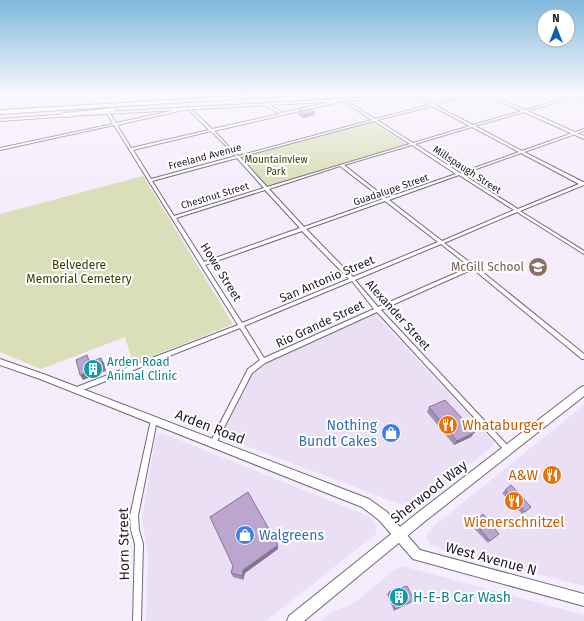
<svg xmlns="http://www.w3.org/2000/svg" width="584" height="621" font-family="'Fira Sans',sans-serif">
<style>
.built{fill:#ebdff5}
.green{fill:#dadfb9}
.lines{fill:none;stroke-linecap:round;stroke-linejoin:round}
.street-casing{stroke:#716a78;stroke-width:2}
.secondary-casing{stroke:#716a78;stroke-width:2}
.primary-casing{stroke:#716a78;stroke-width:2}
.highway-casing{stroke:#716a78;stroke-width:2}
.street{fill:#fff;fill-rule:evenodd}
.secondary{fill:#fff;fill-rule:evenodd}
.primary{fill:#fff;fill-rule:evenodd}
.highway{fill:#fff;fill-rule:evenodd}
.wall{fill:#a28fb2}
.shaded-wall{fill:#847491}
.building{fill:#bca6cf;stroke:#847491}
.labels{text-anchor:middle;dominant-baseline:central;stroke-width:4;stroke-linejoin:round;paint-order:stroke}
.far-street-label{font-size:10px;fill:#242127;stroke:#fff}
.far-park-label{font-size:10px;fill:#393c03;stroke:#fff}
.park-label{font-size:12px;fill:#393c03;stroke:#fff}
.education-label{font-size:12px;fill:#785e54;stroke:#fff;text-anchor:end}
.street-label{font-size:12px;fill:#242127;stroke:#fff}
.culture-label{font-size:12px;fill:#0d838f;stroke:#fff;text-anchor:start}
.near-shop-label{font-size:14px;fill:#366cbe;stroke:#fff;text-anchor:end}
.near-food-label{font-size:14px;fill:#c56008;stroke:#fff;text-anchor:start}
.near-street-label{font-size:14px;fill:#242127;stroke:#fff}
.near-culture-label{font-size:14px;fill:#0d838f;stroke:#fff;text-anchor:start}
</style>
<rect width="100%" height="100%" fill="#f5edfc"/>
<path class="built" d="M374,313L491,439L493,442V446L425,498L416,503L400,504L212,433L248,370Z
M584,405V586L447,551L429,544L426,536L434,526Z
M162,433L368,516L375,522L377,527L376,534L266,621H146L148,555L142,519L155,440L157,435Z
M402,566L584,615V621H321L334,611L354,603L394,570Z"/>
<path class="green" d="M372,122L408,145L268,187L239,157Z
M143,176L233,324L133,364L125,337L41,369L0,352V214Z"/>
<g class="lines">
<g class="street-casing">
<path id="street" d="M412,94H414L432,104L471,94H474V95L434,105L473,125L570,97L565,94C568,94 570,95 573,96C576,96 580,94 583,94L576,97L584,100V102L573,98L475,126L522,151L584,129V131L524,152L583,182H584V185L520,211L584,251V254L517,212L444,243L475,266L584,354V359H582L473,269L381,310L509,447L510,449L509,451L507,452L505,451L377,312L265,363L252,373L215,445L213,446L211,445L210,443L211,441L248,369L260,360L240,328L78,392L76,393L74,392L73,390L74,388L238,325L114,125L0,150V148L113,124L107,113L108,112H109L116,123L189,107L212,129L280,114L265,105V104L266,103L281,112V113L343,99L375,119L430,105L412,96ZM343,101L372,120L238,156L214,131ZM432,106L470,126L413,143L377,120ZM188,109L209,130L131,148L117,125ZM374,121L410,144L267,187L240,157ZM472,127L519,152L460,173L415,144ZM211,131L236,156L151,179L133,150ZM412,145L456,174L386,198L344,165ZM521,153L579,184L518,209L462,174ZM237,158L264,188L174,216L152,181ZM340,166L383,199L304,227L269,189ZM459,175L514,210L442,241L389,200ZM265,190L300,228L204,262L176,218ZM385,201L438,242L353,277L306,229ZM302,231L349,279L242,323L205,265ZM441,244L470,267L378,307L355,280ZM352,281L374,309L264,358L244,326Z
M154,417L156,418L157,420L138,516L139,530L143,544L141,621H133L135,544L131,530L130,516L151,420L152,418Z"/>
</g>
<g class="secondary-casing">
<path id="secondary" d="M49,94H65L63,95L0,99V97Z
M408,94H421L419,95L343,101L86,115L84,114L86,113L343,99Z
M484,94H489L584,136V139Z
M70,114L72,115L71,116L0,121V119Z
M0,359L46,375L369,499L387,512L420,550L584,594V606L413,559L379,520L362,507L40,379L0,365Z"/>
</g>
<g class="primary-casing">
<path id="primary" d="M584,386V396L424,522L304,621H287L289,616L416,514L581,387Z"/>
</g>
<g class="highway-casing">
<path id="highway" d="M277,94H299L297,95L0,114V110Z
M114,108L116,109V111L64,117L61,115L64,113Z"/>
</g>
<use href="#street" class="street"/>
<use href="#secondary" class="secondary"/>
<use href="#primary" class="primary"/>
<use href="#highway" class="highway"/>
</g>
<path class="wall" d="M298,111L314,115L303,118L298,115Z
M429,407L471,437L454,445L427,412Z
M511,485L525,512L522,514L502,493Z
M483,514L490,541L488,543L471,525Z
M278,549L245,573L243,580L233,577L231,573Z
M389,592L412,602L394,611L387,594Z"/>
<path class="shaded-wall" d="M315,112L314,115L303,118V115Z
M87,355L90,361L92,368L89,362Z
M101,358L104,363L106,371L83,380L80,375Z
M475,432L471,437L454,445L457,441Z
M278,545V549L245,573L243,580L242,576L243,570Z"/>
<path class="building" d="M310,109L315,112L303,115L298,111Z
M87,355L89,362L101,358L103,366L80,375L76,360Z
M445,400L475,432L457,441L429,407Z
M511,485L531,507L525,512L505,490Z
M248,492L278,545L243,570L242,576L231,573L233,566L210,517Z
M483,514L499,534L490,541L474,522Z
M407,586L414,600L395,609L389,592Z"/>
<linearGradient id="sky" x2="0" y2="1"><stop stop-color="#80b9dc"/><stop offset="0.52" stop-color="#faf7fe"/><stop offset="1" stop-color="#faf7fe" stop-opacity="0"/></linearGradient>
<rect width="584" height="181" fill="url(#sky)"/>
<defs>
<g id="school-disc" transform="scale(1)"><circle r="9.5" fill="#8d6e63" stroke="#fff"/><path d="M0-5L7-2L0 1L-7-2ZM-4 1L0 2.5L4 1V4Q0 6-4 4Z" fill="#fff"/></g>
<g id="building-disc" transform="scale(1)"><circle r="9.5" fill="#0f9aa8" stroke="#fff"/><path d="M-4-6H4V6H1V3H-1V6H-4ZM-2.5-4.3h1.7v1.8h-1.7ZM.8-4.3h1.7v1.8H.8ZM-2.5-1h1.7V.8h-1.7ZM.8-1h1.7V.8H.8Z" fill="#fff"/></g>
<g id="restaurant-disc" transform="scale(1)"><circle r="9.5" fill="#e8710a" stroke="#fff"/><path d="M-5-6h1v4h1v-4h1v4h1v-4h1v5L-1.5 .5V6h-2V.5L-5-1ZM5-6V6H3V1.5H1.5Q1.5-4 5-6Z" fill="#fff"/></g>
<g id="shop-disc" transform="scale(1)"><circle r="9.5" fill="#3f7fe0" stroke="#fff"/><path d="M-5-2.5h2.3a2.7 3.5 0 0 1 5.4 0H5L5.5 6h-11ZM-1.5-2.5h3a1.5 2.3 0 0 0-3 0Z" fill="#fff"/></g>
</defs>
<g fill-rule="evenodd">
<use href="#school-disc" x="538" y="267"/>
<use href="#building-disc" x="93" y="369"/>
<use href="#restaurant-disc" x="448" y="425"/>
<use href="#shop-disc" x="391" y="433"/>
<use href="#restaurant-disc" x="552" y="475"/>
<use href="#restaurant-disc" x="514" y="501"/>
<use href="#shop-disc" x="245" y="535"/>
<use href="#building-disc" x="399" y="597"/>
</g>
<g class="labels">
<g class="far-street-label">
<text transform="translate(205 157) rotate(-15)">Freeland Avenue</text>
<text transform="translate(467 170) rotate(33)">Millspaugh Street</text>
<text transform="translate(391 190) rotate(-19)">Guadalupe Street</text>
<text transform="translate(215 196) rotate(-17)">Chestnut Street</text>
</g>
<g class="far-park-label">
<text x="276" y="160">Mountainview<tspan x="276" dy="12">Park</tspan></text>
</g>
<g class="park-label">
<text x="79" y="265">Belvedere<tspan x="79" dy="14">Memorial Cemetery</tspan></text>
</g>
<g class="education-label">
<text x="524" y="267">McGill School</text>
</g>
<g class="street-label">
<text transform="translate(221 272) rotate(58)">Howe Street</text>
<text transform="translate(327 279) rotate(-23)">San Antonio Street</text>
<text transform="translate(398 315) rotate(48)">Alexander Street</text>
<text transform="translate(320 324) rotate(-25)">Rio Grande Street</text>
</g>
<g class="culture-label">
<text x="107" y="362">Arden Road<tspan x="107" dy="14">Animal Clinic</tspan></text>
</g>
<g class="near-shop-label">
<text x="377" y="425">Nothing<tspan x="377" dy="16">Bundt Cakes</tspan></text>
<text x="259" y="535" text-anchor="start">Walgreens</text>
</g>
<g class="near-food-label">
<text x="462" y="425">Whataburger</text>
<text x="538" y="475" text-anchor="end">A&amp;W</text>
<text x="514" y="522" text-anchor="middle">Wienerschnitzel</text>
</g>
<g class="near-street-label">
<text transform="translate(210 427) rotate(21)">Arden Road</text>
<text transform="translate(429 492) rotate(-38)">Sherwood Way</text>
<text transform="translate(124 544) rotate(-91)">Horn Street</text>
<text transform="translate(491 559) rotate(15)">West Avenue N</text>
</g>
<g class="near-culture-label">
<text x="413" y="597">H-E-B Car Wash</text>
</g>
</g>
<g transform="translate(556 28)"><circle r="19" fill="#ffffff" stroke="#a7a6a9"/>
<path d="M0-3L7 15L0 10L-7 15Z" fill="#0c61af"/>
<text y="-6" font-size="11" font-weight="bold" text-anchor="middle" fill="#242127">N</text>
</g>
</svg>
